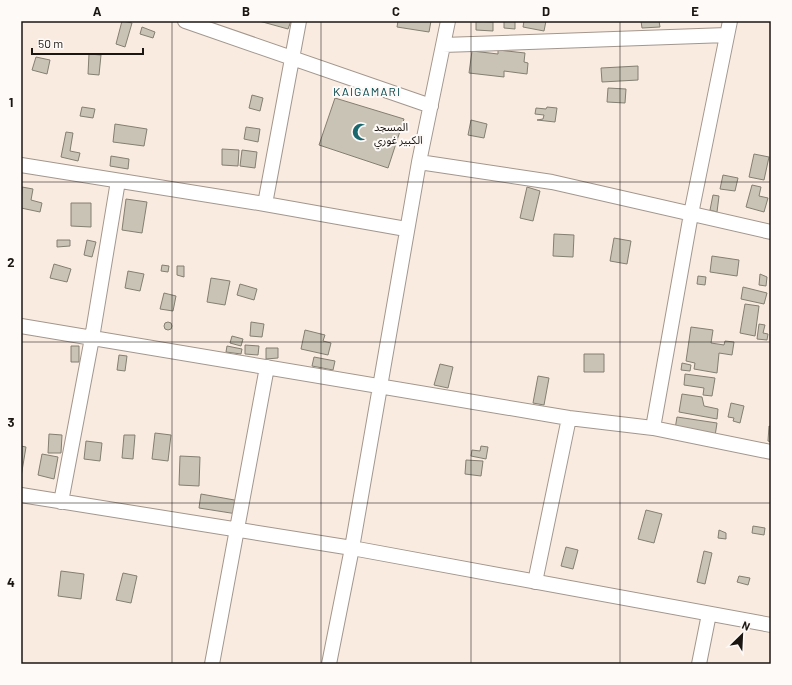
<svg xmlns="http://www.w3.org/2000/svg" width="792" height="685" font-family="Barlow,'Noto Sans Arabic',sans-serif">
<style>
.building{fill:#c8c3b4;stroke:#847f72}
.lines{fill:none;stroke-linecap:round;stroke-linejoin:round}
.minor-casing{stroke:#a3968d;stroke-width:16}
.minor{stroke:#fff;stroke-width:14}
.grid{fill:none;stroke:#1b1612;stroke-width:1;stroke-opacity:0.55}
.labels{text-anchor:middle;dominant-baseline:central;stroke-width:4;stroke-linejoin:round;paint-order:stroke}
.poi-label{font-size:11px;fill:#1b1612;stroke:#fdfaf8;text-anchor:start}
.neighbourhood-label{font-size:12px;letter-spacing:1px;fill:#0a4a4f;stroke:#fdfaf8}
.neatline{fill:none;stroke:#1b1612;stroke-width:1.5}
.grid-label{font-size:13px;text-anchor:middle;font-weight:bold;fill:#1b1612}
</style>
<rect width="100%" height="100%" fill="#f9ebe0"/>
<path class="building" d="M122,21L132,23L125,47L116,44Z
M259,21H291L288,29Z
M398,21H431L429,32L397,27Z
M476,21L493,22V31L476,30Z
M504,21H515V29L504,28Z
M524,21H546L544,31L523,27Z
M641,21H659L660,27L642,28Z
M142,27L155,32L153,38L140,34Z
M498,50L525,53L524,62L528,63L527,74L504,71V77L469,73L472,51L498,54Z
M89,54L101,55L99,75L88,74Z
M36,57L50,60L47,74L32,70Z
M638,66V80L602,82L601,68Z
M608,88L626,89L625,103L607,102Z
M252,95L263,98L260,111L249,108Z
M335,98L404,119L388,168L319,145Z
M82,107L95,109L93,118L80,116Z
M547,107L557,108L555,122L537,120L543,119L544,115L535,114L536,108L546,109Z
M471,120L487,124L484,138L468,135Z
M115,124L147,129L144,146L113,142Z
M246,127L260,129L258,142L244,139Z
M66,132L73,133L70,151L80,153L78,161L61,157Z
M222,149L239,150L238,166L222,165Z
M242,150L257,152L255,168L240,166Z
M754,154L769,157L764,180L749,177Z
M111,156L129,159L128,169L110,166Z
M723,175L738,178L735,191L720,189Z
M752,185L761,187L759,196L768,198L764,212L746,207Z
M22,187L33,189L31,200L42,203L40,212L21,208Z
M527,187L540,191L533,221L520,218Z
M713,195L719,196L717,212L710,210Z
M126,199L147,202L142,233L122,230Z
M71,203H91V227L71,226Z
M554,234L574,235L573,257L553,256Z
M614,238L631,241L627,264L610,261Z
M57,240H70V246L57,247Z
M87,240L96,242L92,257L84,255Z
M712,256L739,260L737,276L710,272Z
M54,264L71,269L67,282L50,278Z
M162,265L169,266L168,272L161,271Z
M177,266H184V277L177,275Z
M128,271L144,274L140,291L125,288Z
M760,274L767,277L766,286L759,285Z
M698,276L706,277L705,285L697,284Z
M211,278L230,281L225,305L207,302Z
M240,284L257,289L254,300L237,295Z
M743,287L767,293L764,304L741,299Z
M164,293L176,296L173,311L160,309Z
M745,304L759,306L755,336L740,333Z
M164 326a4 4 0 1 1 8 0a4 4 0 1 1-8 0Z
M251,322L264,324L262,337L250,336Z
M759,324L765,325L763,333L768,334L767,340L757,339Z
M691,327L713,330L711,343L724,345L725,341L734,342L732,355L719,353L717,373L694,369L695,363L686,361Z
M305,330L325,335L323,341L331,343L328,355L301,349Z
M232,336L243,339L241,346L230,343Z
M245,345L259,346L258,355L245,354Z
M71,346H79V362H71Z
M227,346L242,349L241,354L226,352Z
M266,348H278V358L266,359Z
M584,354H604V372H584Z
M119,355L127,356L125,371L117,370Z
M314,357L335,361L333,370L312,366Z
M682,363L691,365L690,371L681,370Z
M440,364L453,367L448,388L434,385Z
M685,374L715,378L712,396L703,395L704,388L684,385Z
M538,376L549,378L544,405L533,403Z
M682,394L702,397L704,406L718,409L717,419L679,412Z
M731,403L744,406L740,423L733,421L734,418L728,417Z
M677,417L717,423L715,436L675,429Z
M769,426L771,427V442L768,441Z
M155,433L171,435L168,461L152,459Z
M49,434L62,435L61,453H48Z
M124,435H135L133,459L122,458Z
M86,441L102,443L100,461L84,459Z
M21,446L26,447L21,477Z
M481,446L488,447L486,459L471,456L472,450L480,451Z
M42,454L58,457L54,479L38,475Z
M180,456L200,457L199,486L179,485Z
M466,460L483,461L481,476L465,474Z
M201,494L240,501L237,514L199,508Z
M646,510L662,514L654,543L638,539Z
M753,526L765,528L764,535L752,533Z
M719,530L726,533V539L718,538Z
M566,547L578,550L573,569L561,566Z
M704,551L712,553L705,584L697,582Z
M61,571L84,574L81,599L58,596Z
M123,573L137,576L131,603L116,600Z
M739,576L750,578L748,585L737,582Z"/>
<g class="lines">
<g class="minor-casing">
<path id="minor" d="M185,21L431,106
M443,45L727,35
M419,162L552,182L771,232
M21,165L265,204L406,229
M265,204L299,21
M21,326L569,418L653,428L771,452
M653,428L691,214L730,21
M21,495L352,548L771,625
M61,502L92,338L118,181
M535,582L569,418
M212,664L267,367
M329,664L352,548L419,162L448,21
M699,664L709,614"/>
</g>
<use href="#minor" class="minor"/>
</g>
<path class="grid" d="M172,21V664M321,21V664M471,21V664M620,21V664M21,182H771M21,342H771M21,503H771"/>
<defs>
<g id="mosque-bare" transform="scale(1.38)"><path d="M3.5-4.9A6 6 0 1 0 3.5 4.9A5 5 0 1 1 3.5-4.9Z" fill="#1b686e" stroke="#fdfaf8" stroke-width="2.5" paint-order="stroke"/></g>
</defs>
<g fill-rule="evenodd">
<use href="#mosque-bare" x="361" y="132"/>
</g>
<g class="labels">
<g class="poi-label">
<text x="374" y="126">المسجد<tspan x="374" dy="13">الكبير غوري</tspan></text>
</g>
<g class="neighbourhood-label">
<text x="367" y="91">KAIGAMARI</text>
</g>
</g>
<rect width="792" height="685" fill="none" stroke="#fdfaf8" stroke-width="44"/>
<g transform="translate(742 635) rotate(24)" stroke="#fdfaf8" stroke-width="3" paint-order="stroke">
<path d="M0-3L7 15L0 10L-7 15Z" fill="#1b1612"/>
<text y="-6" font-size="11" font-weight="bold" text-anchor="middle" fill="#1b1612">N</text>
</g>
<path d="M32 48v6h111v-6" fill="none" stroke="#1b1612" stroke-width="2"/>
<text x="38" y="48" font-size="12" fill="#1b1612" stroke="#fdfaf8" stroke-width="3" paint-order="stroke">50 m</text>
<rect x="22" y="22" width="748" height="641" class="neatline"/>
<g class="grid-label">
<text x="97" y="16">A</text>
<text x="246" y="16">B</text>
<text x="396" y="16">C</text>
<text x="546" y="16">D</text>
<text x="695" y="16">E</text>
<text x="11" y="107">1</text>
<text x="11" y="267">2</text>
<text x="11" y="427">3</text>
<text x="11" y="587">4</text>
</g>
</svg>
